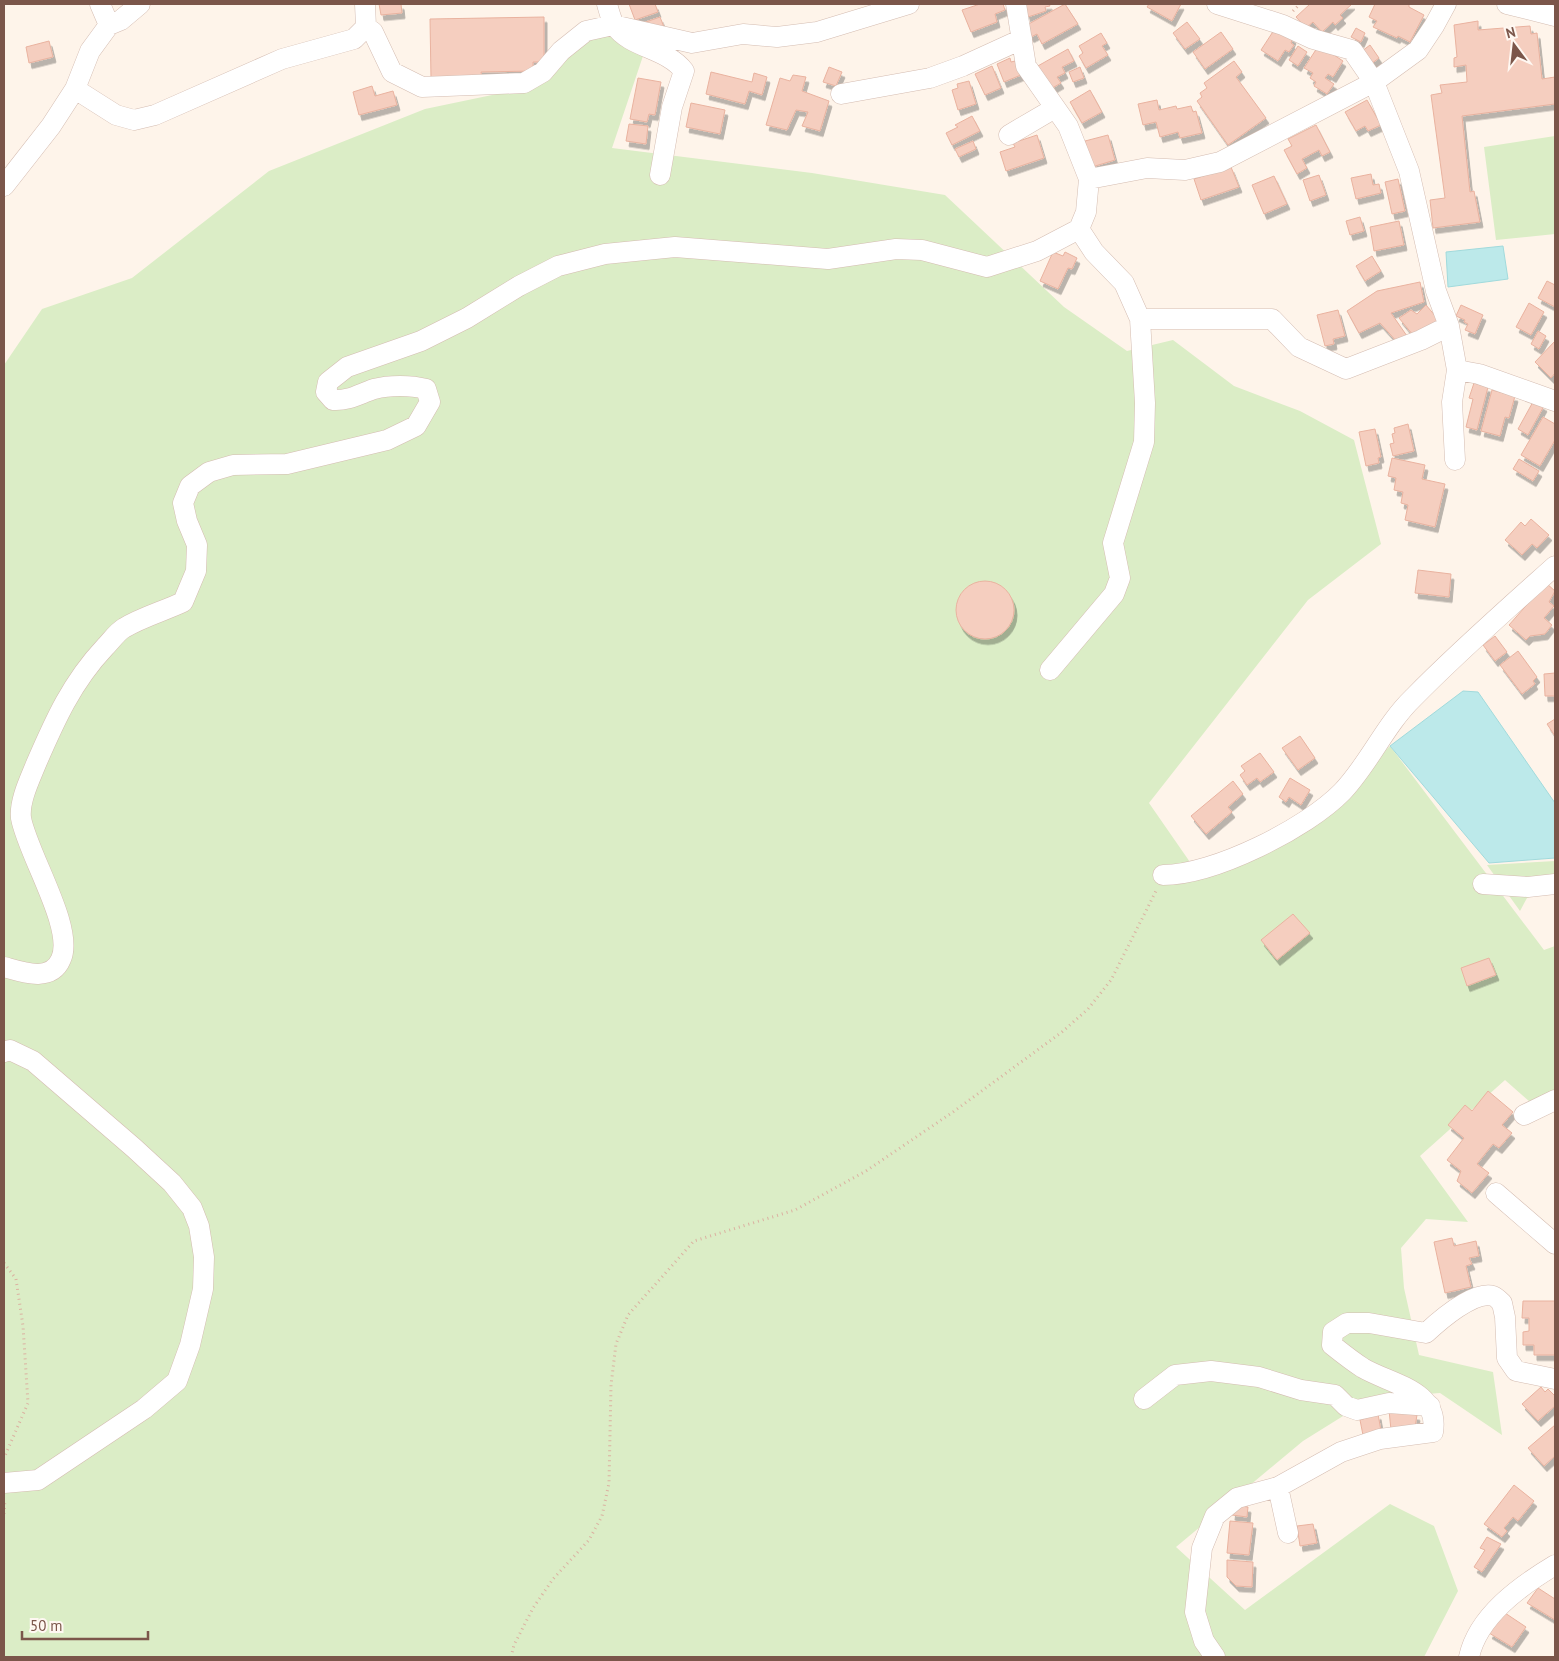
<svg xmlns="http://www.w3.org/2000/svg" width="1559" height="1661" font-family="'PT Sans',sans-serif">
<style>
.green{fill:#dbedc6}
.water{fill:#bce9ea;stroke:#a1dadc}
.building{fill:#f5cebf;stroke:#e9b29f;filter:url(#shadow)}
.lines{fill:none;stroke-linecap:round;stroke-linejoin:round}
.minor-casing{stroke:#d4bcb1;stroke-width:21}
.path{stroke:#dbb1a1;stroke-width:3;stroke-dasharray:1 4;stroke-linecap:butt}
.minor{stroke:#fff;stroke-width:20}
</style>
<defs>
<filter id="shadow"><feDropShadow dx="3" dy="5.5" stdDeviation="0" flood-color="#0004"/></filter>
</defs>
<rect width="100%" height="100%" fill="#fef4ea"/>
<path class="green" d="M604,30L644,53L612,148L812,173L945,195L1064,307L1127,351L1173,340L1234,386L1300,411L1354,440L1381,544L1308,600L1149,803L1201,878L1321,810L1390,746L1544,950L1555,946V1102L1537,1108L1505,1080L1420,1156L1468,1222L1426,1219L1401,1248L1404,1288L1419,1355L1493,1372L1502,1435L1440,1393L1372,1398L1303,1441L1176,1547L1245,1610L1390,1504L1434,1526L1458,1591L1424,1657H4V365L42,309L132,278L269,171L425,109L525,88L573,49Z
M1555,136V234L1496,240L1484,147Z
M1555,861V887L1527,898L1520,911L1487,865Z"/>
<path class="water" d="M1503,246L1508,279L1448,287L1446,252Z
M1463,691L1478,692L1555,803V858L1489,863L1390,746Z"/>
<path class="building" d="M379,4H401L402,13L381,15Z
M629,4H655L658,12L635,20Z
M980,4H1003L1005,10L995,14L997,22L971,32L962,10Z
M1024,4H1049L1050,6L1045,7L1046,11L1028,17Z
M1065,4L1078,24L1042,44L1037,34L1031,37L1025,26Z
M1149,4H1181L1172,21L1147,7Z
M1310,4H1352L1340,15L1343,18L1335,25L1333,22L1322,32L1313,22L1306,28L1296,17Z
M1375,4H1409V7L1424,15L1410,42L1398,36L1397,38L1373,27L1377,21L1369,17Z
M544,17V62H533V71L481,72L482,78L431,79L430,19Z
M660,17L664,27L643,23Z
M1478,21V30L1530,26L1531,34L1537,33L1542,79L1555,77V104L1462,116L1470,192L1474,191L1480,222L1433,228L1430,200L1445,198L1431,95L1442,93L1440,85L1467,82L1466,65L1454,67V58L1457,57L1454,25Z
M1187,22L1200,39L1185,49L1173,33Z
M1276,27L1293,38L1291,43L1294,45L1289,52L1285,50L1278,61L1261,50Z
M1356,28L1365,33L1361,42L1351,37Z
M1221,32L1233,49L1205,69L1193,52Z
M1101,33L1107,43L1102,46L1108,55L1086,68L1079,56L1083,53L1079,46Z
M49,41L53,57L29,63L26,47Z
M1319,45L1343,61L1333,77L1328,74L1325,78L1334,84L1327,94L1314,86L1316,82L1310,78L1313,73L1304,68Z
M1370,45L1379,58L1371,64L1362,51Z
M1298,46L1307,52L1298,66L1289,60Z
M1068,49L1074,61L1062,67L1065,73L1057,77L1061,83L1049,90L1036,67Z
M1010,58L1011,62L1015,61L1021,75L1004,82L997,64Z
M1234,61L1242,72L1236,77L1266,118L1228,145L1197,101L1202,97L1200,93L1207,88L1204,83Z
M992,66L1001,88L985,95L975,74Z
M829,67L842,72L836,86L823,82Z
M1080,67L1084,78L1073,82L1069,72Z
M711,72L752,82L754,73L767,77L762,95L749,91L745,104L706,94Z
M793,75L806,77L802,91L829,101L820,131L802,126L808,112L796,110L787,130L766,125L780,78L790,81Z
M638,78L661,82L655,115L649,114L647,122L630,119Z
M969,81L976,104L958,110L952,90L958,88L957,84Z
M372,86L375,96L393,91L397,105L359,115L353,92Z
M1090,90L1102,112L1082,123L1070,102Z
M1157,100L1159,110L1176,106L1177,109L1191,106L1193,112L1196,111L1202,133L1180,138L1178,132L1160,137L1156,122L1143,125L1138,104Z
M1367,100L1381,125L1368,131L1365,126L1356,131L1345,112Z
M691,103L725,110L720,134L686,127Z
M972,116L980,131L952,145L946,133L958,127L955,125Z
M629,124L648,126L646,144L626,141Z
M1316,125L1330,152L1322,156L1319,150L1302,159L1307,168L1297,174L1284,150L1292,146L1288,139Z
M1037,135L1044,158L1006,171L1000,152L1015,147L1013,143Z
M1108,135L1115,160L1092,167L1085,141Z
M973,141L976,149L959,157L955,149Z
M1231,167L1239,187L1201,200L1194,179Z
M1371,174L1373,185L1379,184L1381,193L1356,199L1351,178Z
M1319,175L1326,195L1310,201L1303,180Z
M1274,176L1287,204L1264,214L1252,185Z
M1398,179L1405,211L1392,214L1385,182Z
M1360,217L1364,231L1350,235L1346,221Z
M1399,221L1404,245L1374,251L1370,227Z
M1053,252L1063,256L1065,252L1077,258L1072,269L1068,268L1058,289L1040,281Z
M1372,256L1381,271L1365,281L1356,266Z
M1547,281L1555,285V307L1538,298Z
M1420,282L1424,302L1391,313L1407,336L1398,343L1380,323L1359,333L1347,311L1377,291Z
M1529,303L1544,312L1531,335L1516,327Z
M1426,305L1437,318V322L1413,335L1399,318L1411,310L1417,314Z
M1461,305L1483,315L1475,334L1465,330L1468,324L1464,322L1465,320L1456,316Z
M1338,310L1345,336L1333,339L1334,344L1325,346L1317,315Z
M1538,331L1546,336L1539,349L1531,344Z
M1555,341V373L1551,378L1535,362Z
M1474,383L1488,387L1477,430L1466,427L1473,399L1469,398Z
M1492,390L1515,396L1509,418L1505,417L1500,436L1481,431Z
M1534,400L1544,406L1528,435L1518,429Z
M1543,417L1555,424V440L1540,466L1521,455Z
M1408,424L1414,451L1393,456L1390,444L1394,443L1392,434L1395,433L1394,428Z
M1375,429L1381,457L1378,458L1379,463L1366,466L1359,432Z
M1392,458L1425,465L1422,479L1445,484L1435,527L1405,520L1408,505L1401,503L1403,492L1394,490L1396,478L1388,476Z
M1519,459L1539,471L1533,481L1513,469Z
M1531,519L1549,535L1537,548L1532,544L1522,555L1505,540L1521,522L1525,526Z
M1418,570L1451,574L1449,597L1415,593Z
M956 610a29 29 0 1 1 58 0a29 29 0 1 1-58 0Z
M1546,583L1555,591L1549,602L1554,606L1544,618L1552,625L1545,634L1530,636L1526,640L1509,625Z
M1495,636L1507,652L1495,661L1483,645Z
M1518,651L1537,677L1533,681L1535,684L1522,694L1500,665Z
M1555,673V696H1545L1544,674Z
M1555,719V736L1547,724Z
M1300,736L1315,758L1298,770L1282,748Z
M1260,753L1274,772L1260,782L1257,778L1247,785L1240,775L1245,771L1241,766Z
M1290,778L1310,790L1301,805L1289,797L1286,802L1279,797Z
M1233,781L1243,794L1228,807L1232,812L1206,834L1191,816Z
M1293,914L1310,933L1277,960L1261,940Z
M1489,958L1496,975L1467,986L1461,968Z
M1488,1091L1513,1112L1502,1125L1512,1133L1499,1148L1493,1144L1477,1164L1489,1173L1472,1193L1457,1181L1461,1171L1447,1160L1464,1138L1448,1125L1465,1105L1472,1111Z
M1452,1238L1454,1246L1476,1241L1479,1256L1469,1258L1472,1264L1466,1266L1471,1287L1445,1293L1434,1242Z
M1523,1301H1555V1355H1534V1345H1523V1332L1529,1331V1318H1522Z
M1541,1387L1545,1392L1548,1389L1555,1396V1406L1538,1421L1522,1404Z
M1389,1410L1417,1415L1415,1427L1391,1430Z
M1378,1414L1381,1431L1363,1435L1360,1420Z
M1555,1425V1456L1544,1466L1528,1448Z
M1514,1485L1534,1501L1518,1521L1513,1517L1504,1528L1507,1531L1502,1537L1484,1524Z
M1233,1505L1248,1507L1247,1517L1232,1515Z
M1230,1521L1253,1523L1249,1555L1227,1553Z
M1313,1524L1317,1543L1300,1546L1297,1526Z
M1487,1537L1501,1544L1482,1572L1474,1567L1485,1550L1480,1548Z
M1227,1560L1253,1562L1252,1587L1236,1586L1227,1577Z
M1538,1588L1555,1599V1620L1527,1603Z
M1505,1613L1526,1627L1512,1647L1489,1633Z"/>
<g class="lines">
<g class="minor-casing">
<path id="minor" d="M100,4L109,25
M365,4L366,27
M607,4C609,11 611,20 615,26C630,48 667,48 684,71L672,107L660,175
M1016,4L1026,66L1068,126L1089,179
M1217,4L1283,25L1313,39L1352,50L1374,82L1409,171L1436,291L1449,326L1457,370L1479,374L1555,401
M1507,4L1555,16
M75,89L116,115L134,120L155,115L282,59L354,39L366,27L373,32L392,72L422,87L524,83L543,72L561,51L586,31L613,25L692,43L743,34L777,37L817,32L909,4
M841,94L930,78L963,66L1022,39
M1009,135L1055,108
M4,186L51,126L75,89L90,51L109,25L121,20L140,4
M1140,319H1272L1299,347L1346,369L1421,340L1449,326
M1455,460L1452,402L1457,370
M1050,670L1114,594L1120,578L1113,543L1144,442L1145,403L1140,319L1124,283L1094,252L1079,229
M1163,875C1214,875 1307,828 1342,792C1369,764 1385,725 1413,698C1458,652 1507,609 1555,566
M1483,884L1528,887L1555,884
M4,967C22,972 51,983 61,959C75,928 27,853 21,818C19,801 30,779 36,764C55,720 72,682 105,647C111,641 117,632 124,628C142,617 164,611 183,602L196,571L197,545L187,521L183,503L190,486L209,472L233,465L287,464L387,440L416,426L430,402L426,389C411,385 389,385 374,389C359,394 349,401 333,400L326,392L328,382L347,367L421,341L467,318L519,286L558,266L605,254L675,247L828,259L896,249L922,250L987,267L1037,251L1079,229L1086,212L1089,179L1147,168L1185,170L1220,162L1374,82L1418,50L1434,26L1446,4
M4,1052L10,1050L33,1061L134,1148L172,1183L192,1208L199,1226L204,1257L203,1289L190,1345L177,1381L144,1409L38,1480L4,1483
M1524,1115L1555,1100
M1496,1193L1555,1244
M1144,1399L1175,1375L1211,1371L1259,1377L1301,1390L1335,1395L1346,1406L1357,1410L1389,1403L1430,1406
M1278,1487L1288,1533
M1215,1657L1204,1641L1195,1612L1202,1548L1215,1516L1237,1498L1278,1487L1341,1452L1380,1439L1433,1432C1440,1390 1390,1384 1363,1368C1352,1361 1342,1353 1332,1345L1333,1332L1347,1323H1369L1426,1333C1439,1321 1474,1290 1493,1296C1496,1297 1500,1301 1502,1303L1505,1317L1507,1358L1516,1371L1555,1379
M1469,1657C1478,1616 1520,1586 1555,1565"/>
</g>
<path class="path" d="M1293,11L1300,4
M4,1263L16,1279L23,1326L28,1403L4,1458
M4,1514L5,1500
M511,1657L514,1645L533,1608L553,1579L589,1540L602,1516L609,1483L611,1385L616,1344L628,1315L694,1241L795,1210L866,1171L953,1112L1062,1032L1088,1009L1111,980L1156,891"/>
<use href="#minor" class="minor"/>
</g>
<rect width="1559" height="1661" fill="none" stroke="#7b564a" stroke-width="10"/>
<g transform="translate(1514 45) rotate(345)" stroke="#fff8f2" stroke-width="4" paint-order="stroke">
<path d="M0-4L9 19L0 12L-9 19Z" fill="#7b564a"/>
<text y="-8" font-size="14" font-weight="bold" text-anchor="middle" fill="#7b564a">N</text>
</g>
<path d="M22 1631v8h126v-8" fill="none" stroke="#7b564a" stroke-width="2.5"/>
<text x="30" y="1631" font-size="15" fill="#7b564a" stroke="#fff8f2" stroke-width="4" paint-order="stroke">50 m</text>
</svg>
